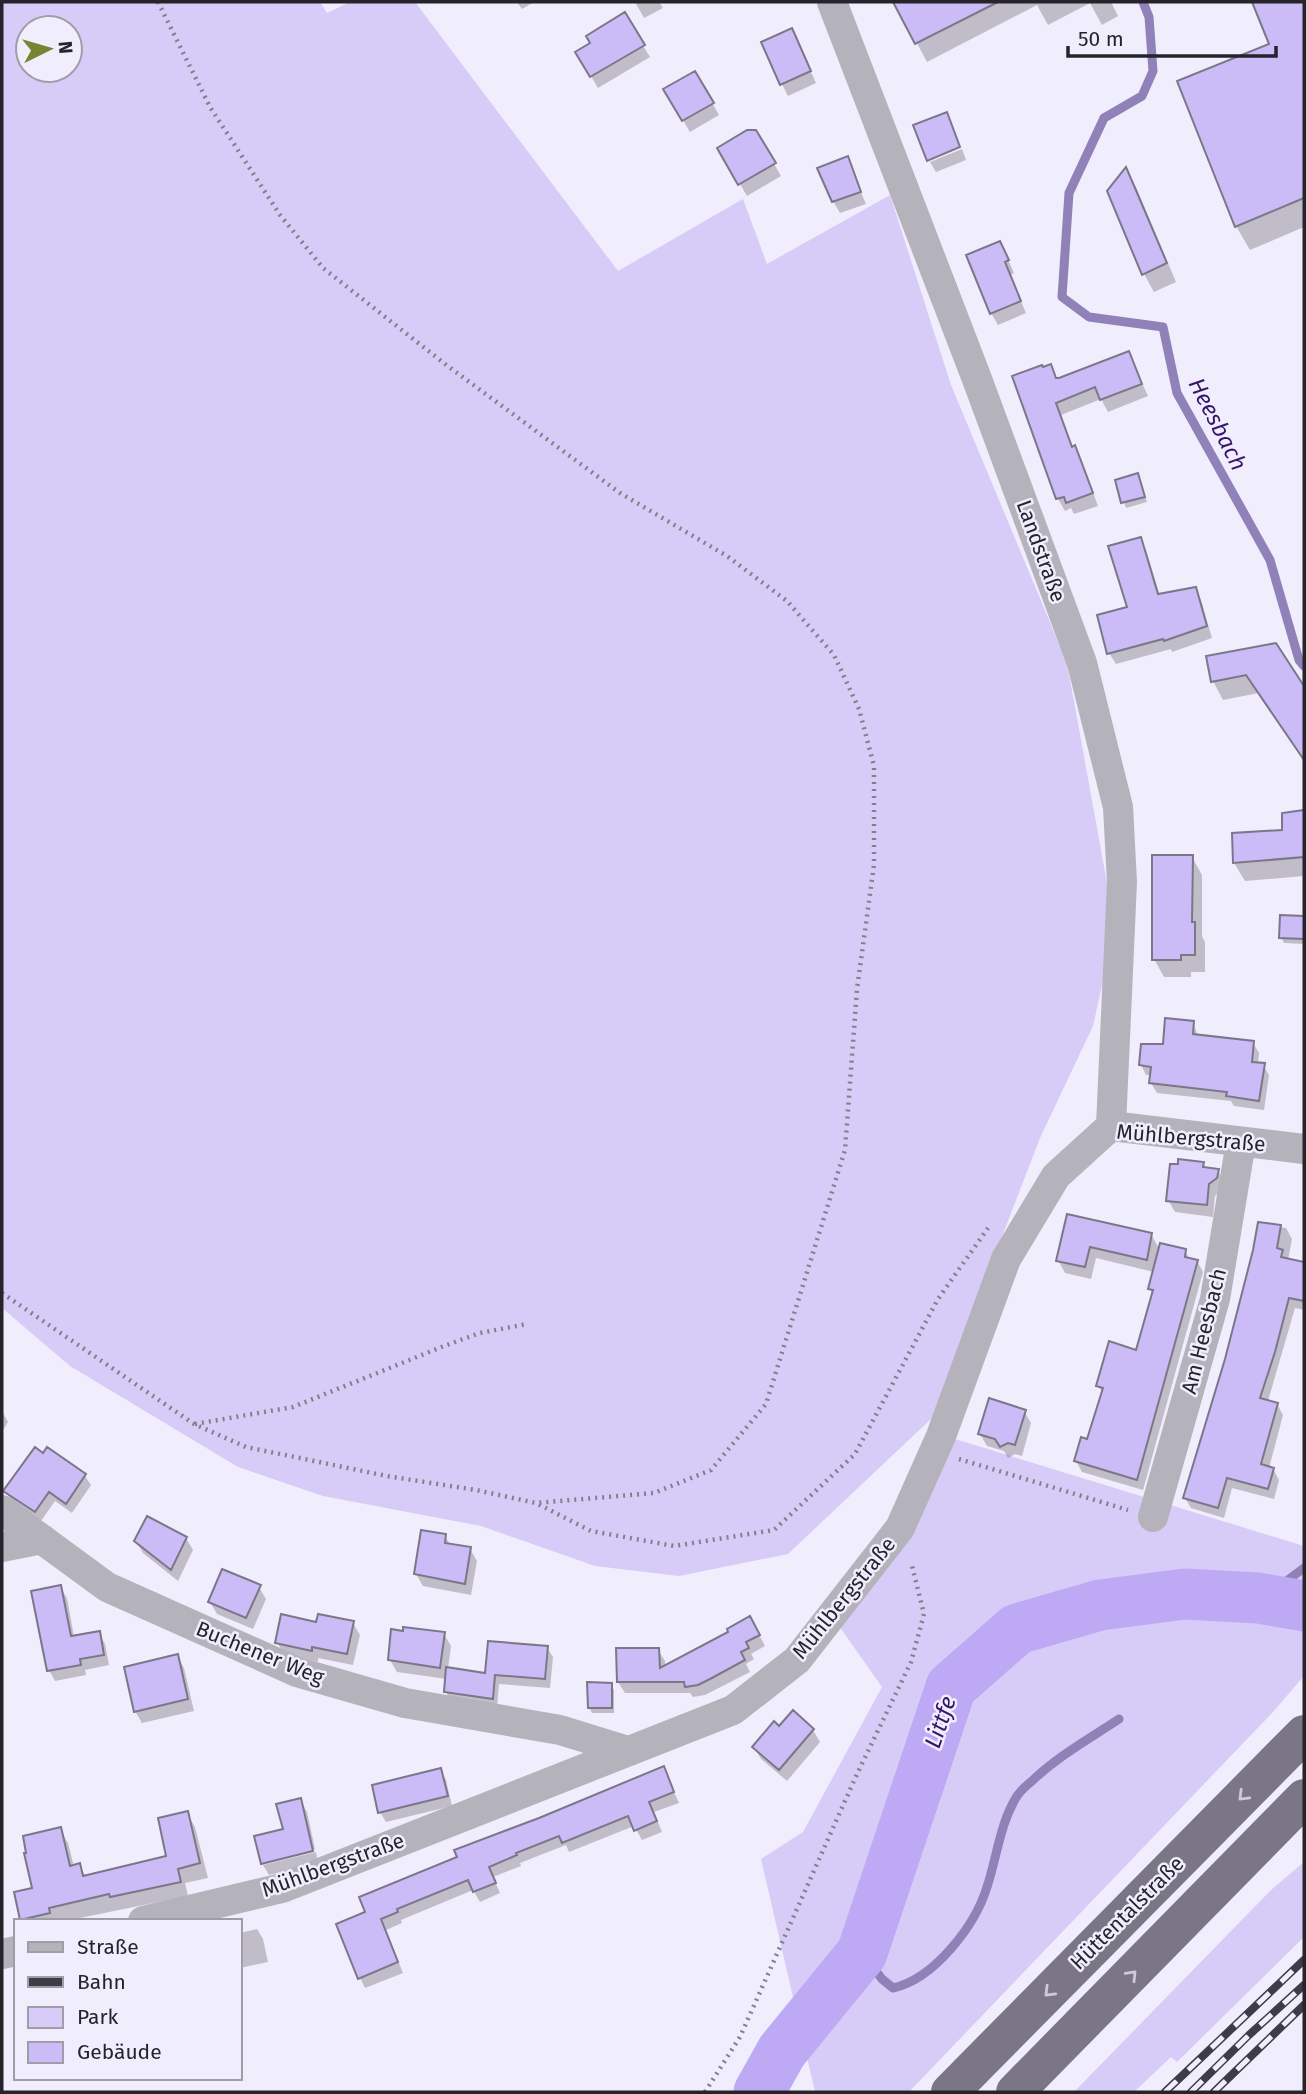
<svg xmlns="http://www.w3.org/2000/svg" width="1306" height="2094" font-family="'Fira Sans',sans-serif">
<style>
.green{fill:#d7ccf7;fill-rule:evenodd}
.shadow{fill:#0003}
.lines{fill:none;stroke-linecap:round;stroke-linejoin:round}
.stream{stroke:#9082b8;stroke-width:9}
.river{stroke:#beaaf4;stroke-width:51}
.building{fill:#cbbbf7;stroke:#7b7788;stroke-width:2}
.path{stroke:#82808b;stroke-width:4.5;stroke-dasharray:2 5;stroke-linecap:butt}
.minor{stroke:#b4b2ba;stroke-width:30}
.trunk{stroke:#7a7686;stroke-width:38}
.rail-casing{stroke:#3e3c44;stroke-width:8}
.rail{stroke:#f0edfc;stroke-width:5;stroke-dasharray:16;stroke-linecap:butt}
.oneway{stroke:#cdc9d9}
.labels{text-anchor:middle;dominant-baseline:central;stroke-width:5;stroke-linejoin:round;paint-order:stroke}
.street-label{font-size:21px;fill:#25242b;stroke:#f0edfc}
.water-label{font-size:23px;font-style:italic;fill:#39156a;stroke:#f0edfc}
</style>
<rect width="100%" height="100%" fill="#f0edfc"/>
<path class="green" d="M2,2H320L327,13L350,2H415L618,271L743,199L767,264L890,195L951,385L1067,663L1115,927L1093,1026L1040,1138L932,1418L788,1554L679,1576L595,1566L481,1526L323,1496L238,1467L70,1366L2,1308ZM28,28H70V70H28Z
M955,1439L1304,1546V1676L1272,1713L909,2092H815L761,1859L803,1832L882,1687L839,1626L915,1531Z
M1304,1862V1937L1177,2062L1171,2057L1134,2092H1074L1271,1890Z"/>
<path class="shadow" d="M517,2H534L522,9Z
M635,2H659L663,8L644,18Z
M895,2H1111L1118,16L1102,25L1090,3L1048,25L1037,5L927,62Z
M1253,2H1304V227L1250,250L1236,226L1272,45Z
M624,15L650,57L598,88L577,52L592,43Z
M798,43L816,83L788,96L782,84Z
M695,73L719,115L690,132L665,90Z
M755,131L781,176L747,196L719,148Z
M962,149L966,160L936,172L930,162Z
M847,159L866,204L840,213L833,201Z
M1126,170L1136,187L1176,282L1154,292L1144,274L1109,191Z
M1006,255L1014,273L1010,275L1026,313L998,325L991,313Z
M1128,353L1148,396L1108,412L1101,399L1061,415L1073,448L1081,459L1098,506L1074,514L1071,508L1065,511L1058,499L1014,377L1050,366L1058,380Z
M1137,475L1147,502L1126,508L1117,481Z
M1140,539L1146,550L1160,596L1195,589L1201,600L1212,638L1172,652L1171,649L1116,664L1109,653L1129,608Z
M1275,645L1304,689V760L1259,693L1223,700L1213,681Z
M1304,812V876L1245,881L1234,863L1284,831V815Z
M1192,857L1202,875V936L1205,942V972H1191V977H1164L1154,959Z
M1282,916H1304V944L1284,943L1281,937Z
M1193,1023L1198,1036L1253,1043L1259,1053L1258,1064L1263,1065L1269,1075L1264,1110L1234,1106L1231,1101L1157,1093L1151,1083L1152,1075H1146L1141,1065Z
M1203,1163L1206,1169L1218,1171L1225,1183L1223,1190L1215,1196L1213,1217L1175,1212L1168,1200Z
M1069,1216L1151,1234L1160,1250L1185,1251L1190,1260L1197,1261L1203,1272L1143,1490L1082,1472L1076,1461L1088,1441L1103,1394L1098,1385L1138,1352L1153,1295L1150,1289L1154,1272L1096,1258L1091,1279L1065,1273L1058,1260Z
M1259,1224L1286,1228L1292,1239L1288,1260L1304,1264V1310L1295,1308L1268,1401L1277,1404L1283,1415L1269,1468L1273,1469L1279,1480L1274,1499L1232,1488L1224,1518L1191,1508L1185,1498L1226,1360Z
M2,1411L8,1422L2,1432Z
M1024,1411L1031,1423L1022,1456L1015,1454L1008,1458L1004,1451L987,1446L980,1434Z
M85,1476L91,1485L72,1513L55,1501L41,1521L11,1501L6,1491Z
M445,1536L451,1546L470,1549L477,1561L471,1595L423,1586L416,1574Z
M186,1538L193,1550L178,1581L143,1553L136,1541Z
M60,1587L67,1598L74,1637L99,1633L105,1644L109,1665L85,1670L86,1675L55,1681L49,1670Z
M259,1587L266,1599L253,1629L217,1614L210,1602Z
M353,1623L360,1635L353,1665L318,1658V1662L284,1654L277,1642L317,1624Z
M756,1629L765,1646L751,1654L754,1659L746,1664L750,1672L705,1695L693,1697L690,1693H625L618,1682L658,1650L665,1661V1667Z
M444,1634L451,1646L448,1669L486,1675L547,1648L553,1657L550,1688L499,1684L497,1708L451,1701L446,1692L447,1679L397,1672L390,1660Z
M177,1656L184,1668L194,1711L142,1723L135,1711Z
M611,1684L614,1690V1713H592L589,1707Z
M780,1728L813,1730L820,1742L787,1781L761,1759L754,1747Z
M663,1768L679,1803L654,1812L662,1832L642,1840L634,1826L569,1852L566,1845L520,1863L521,1866L493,1877L500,1893L480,1902L473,1890L401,1920L402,1923L386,1930L403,1973L365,1988L360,1978L367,1913L459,1858L540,1820Z
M440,1770L446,1780L452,1806L386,1822L380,1812Z
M300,1800L307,1812L315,1849L263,1861V1865L256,1837L285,1830L279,1805Z
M187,1813L195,1827L208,1878L185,1883L188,1896L65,1921H22L60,1829L68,1843L74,1867L79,1865L86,1877L168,1857Z
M316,1852L318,1863L269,1875L263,1865Z
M257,1929L263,1939L268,1962L240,1968V1933Z"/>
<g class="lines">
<path class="stream" d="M1143,2L1149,17L1153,71L1142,96L1104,118L1069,193L1062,297L1089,317L1163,327L1177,393L1270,560L1299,660L1304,666
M1258,1598L1277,1588L1304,1568
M862,1953L882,1979L893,1988C934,1979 975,1926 987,1887C997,1857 1000,1823 1017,1796C1021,1790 1027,1785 1032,1781C1058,1756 1089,1739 1119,1719"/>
<path class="river" d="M759,2092L782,2051L862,1953L951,1687L1017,1629L1100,1605L1185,1594L1258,1598L1304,1606"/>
</g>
<path class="building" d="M893,2H998L915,44Z
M1252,2H1304V198L1235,227L1177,81L1269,44Z
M625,12L645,45L590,77L575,52L590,43L586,36Z
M792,28L811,71L780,85L761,42Z
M695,71L714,103L682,121L663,89Z
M947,112L960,147L927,161L913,125Z
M747,130H756L776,163L738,185L717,148Z
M848,156L861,192L832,202L817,168Z
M1126,167L1167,263L1142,275L1107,191Z
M1000,241L1009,260L1005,262L1021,301L990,314L966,255Z
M1129,351L1142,384L1100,400L1095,387L1056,403L1072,447L1075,445L1093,493L1066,503L1064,497L1056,499L1012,376L1042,365L1043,367L1051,364L1056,378H1059Z
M1138,473L1145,497L1121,503L1115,480Z
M1141,537L1158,594L1196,587L1207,626L1164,641L1163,639L1107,654L1097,615L1127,607L1108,546Z
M1276,643L1304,686V760L1246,675L1211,682L1206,656Z
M1304,810V857L1233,863L1232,833L1282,830V813Z
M1152,855H1193L1192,922H1195V955H1181V960H1152Z
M1280,915L1304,916V939L1279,938Z
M1165,1018L1194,1021L1193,1034L1254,1041L1252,1062L1265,1063L1259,1101L1226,1096L1227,1092L1149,1083L1151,1067L1139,1065L1141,1044H1163Z
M1178,1159L1204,1162L1203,1167L1219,1169L1217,1178L1209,1184L1207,1205L1166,1201L1170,1164H1178Z
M1067,1214L1152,1233L1147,1260L1090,1247L1085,1267L1056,1261Z
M1258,1222L1281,1225L1277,1248L1283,1250L1281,1257L1304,1262V1301L1289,1298L1275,1352L1260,1398L1278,1403L1261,1464L1274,1468L1268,1489L1227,1478L1218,1508L1183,1498L1225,1359L1253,1250Z
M1160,1243L1186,1249L1185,1257L1198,1260L1137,1480L1074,1461L1081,1437L1087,1439L1103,1388L1096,1386L1109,1341L1136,1350L1153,1290L1148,1289Z
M989,1398L1026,1410L1015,1445L1008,1443L1000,1447L995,1439L978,1434Z
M35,1447L43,1453L47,1447L86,1474L66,1504L49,1492L35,1512L3,1491Z
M147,1516L187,1537L171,1570L134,1541Z
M421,1530L446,1534L445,1543L471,1547L465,1584L414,1574Z
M222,1569L261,1585L246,1618L208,1602Z
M61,1585L71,1636L100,1631L104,1655L80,1659L81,1665L47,1671L31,1591Z
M281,1614L316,1622L318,1614L354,1621L347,1654L312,1647V1651L275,1643Z
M750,1616L760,1635L746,1642L749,1648L741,1652L745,1660L710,1679L698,1685L685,1687L684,1682H617L616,1648H659L660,1668L728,1632L727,1629Z
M403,1627L445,1632L440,1668L388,1660L391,1629L403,1631Z
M488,1641L548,1646L545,1679L495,1675L493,1699L444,1692L446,1667L485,1673Z
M178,1654L188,1699L134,1712L124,1667Z
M587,1682L612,1683V1708H588Z
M793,1710L814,1729L779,1770L752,1747L774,1721L779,1726Z
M664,1766L674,1792L649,1802L657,1821L634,1831L628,1816L562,1843L559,1836L516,1853L517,1855L489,1867L496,1883L473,1892L468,1880L397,1909L398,1912L381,1919L398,1962L358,1979L336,1924L365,1912L359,1897L457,1857L454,1850L539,1818Z
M441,1768L448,1796L378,1813L372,1785Z
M301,1798L313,1851L261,1864L254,1836L283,1829L276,1804Z
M188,1811L200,1863L178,1869L181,1882L110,1897L109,1894L49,1908L50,1913L20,1920L14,1892L32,1888L24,1853H26L23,1836L61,1827L70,1866L80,1863L83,1876L166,1856L158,1818Z"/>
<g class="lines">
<path class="path" d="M158,2L210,107L280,215L323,268L445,364L620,493L727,556L787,601L834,655L859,709L874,766V865L857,989L845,1150L766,1404L711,1470L654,1493L536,1503
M2,1293L194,1424L246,1447L387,1476L476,1490L536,1503L591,1531L674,1546L774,1530L855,1454L938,1299L988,1228
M195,1424L293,1407L444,1346L480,1333L527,1324
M959,1459L1128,1510
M705,2092L740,2037L857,1774L911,1662L924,1614L911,1562"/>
<path class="minor" d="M832,2L977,379L1082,663L1118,807L1122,882L1111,1126
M2,1510L107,1587L297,1672L405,1703L560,1730L628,1751
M1153,1517L1215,1299L1241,1142
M2,1547L42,1539
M143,1921L282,1888L733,1710L797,1660L900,1528L941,1436L1006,1259L1056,1176L1111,1126L1304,1149
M2,1954L16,1951"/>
<path class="trunk" d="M950,2092L1304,1734
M1015,2092L1304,1798"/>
<g class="rail-casing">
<path id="rail" d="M1165,2092L1304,1960
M1191,2092L1249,2035L1304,1985
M1214,2092L1304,2005"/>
</g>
<use href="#rail" class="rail"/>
</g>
<defs><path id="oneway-chevron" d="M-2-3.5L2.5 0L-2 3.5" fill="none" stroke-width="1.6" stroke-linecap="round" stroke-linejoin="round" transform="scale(1.75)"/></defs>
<g class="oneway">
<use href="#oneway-chevron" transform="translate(1243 1796) rotate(135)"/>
<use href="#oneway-chevron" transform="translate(1132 1975) rotate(-46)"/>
<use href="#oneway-chevron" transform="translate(1049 1992) rotate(135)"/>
</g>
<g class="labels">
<g class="street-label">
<text transform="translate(1041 551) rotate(70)">Landstraße</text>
<text transform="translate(1191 1138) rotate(5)">Mühlbergstraße</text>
<text transform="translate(1204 1331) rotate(-76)">Am Heesbach</text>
<text transform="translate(844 1598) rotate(-51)">Mühlbergstraße</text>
<text transform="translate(260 1653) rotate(22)">Buchener Weg</text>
<text transform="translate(333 1865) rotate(-20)">Mühlbergstraße</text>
<text transform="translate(1127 1913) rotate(-45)">Hüttentalstraße</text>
</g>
<g class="water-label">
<text transform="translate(1218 424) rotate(63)">Heesbach</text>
<text transform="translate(940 1722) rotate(-71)">Littfe</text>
</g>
</g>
<rect width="1306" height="2094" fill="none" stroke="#25242b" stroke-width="7"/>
<rect x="14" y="1919" width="228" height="161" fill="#f0edfc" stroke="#9f9da8" stroke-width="2"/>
<rect x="28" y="1942" width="35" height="10" fill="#b4b2ba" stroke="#9f9da8" stroke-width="2"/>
<text x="77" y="1954" font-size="21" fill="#25242b">Straße</text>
<rect x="28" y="1977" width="35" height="10" fill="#3e3c44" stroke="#9f9da8" stroke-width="2"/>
<text x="77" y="1989" font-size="21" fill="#25242b">Bahn</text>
<rect x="28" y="2007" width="35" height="21" fill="#d7ccf7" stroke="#9f9da8" stroke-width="2"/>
<text x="77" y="2024" font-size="21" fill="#25242b">Park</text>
<rect x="28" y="2042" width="35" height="21" fill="#cbbbf7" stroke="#9f9da8" stroke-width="2"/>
<text x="77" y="2059" font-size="21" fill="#25242b">Gebäude</text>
<g transform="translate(49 49) rotate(85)"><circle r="33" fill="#f0edfc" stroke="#9f9da8" stroke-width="2"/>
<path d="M0-5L12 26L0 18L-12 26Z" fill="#788431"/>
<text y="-10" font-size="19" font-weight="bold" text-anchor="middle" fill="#25242b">N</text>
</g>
<path d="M1068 46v10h208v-10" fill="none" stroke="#25242b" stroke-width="3.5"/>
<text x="1078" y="46" font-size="21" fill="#25242b" stroke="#f0edfc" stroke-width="5" paint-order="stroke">50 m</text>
</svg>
